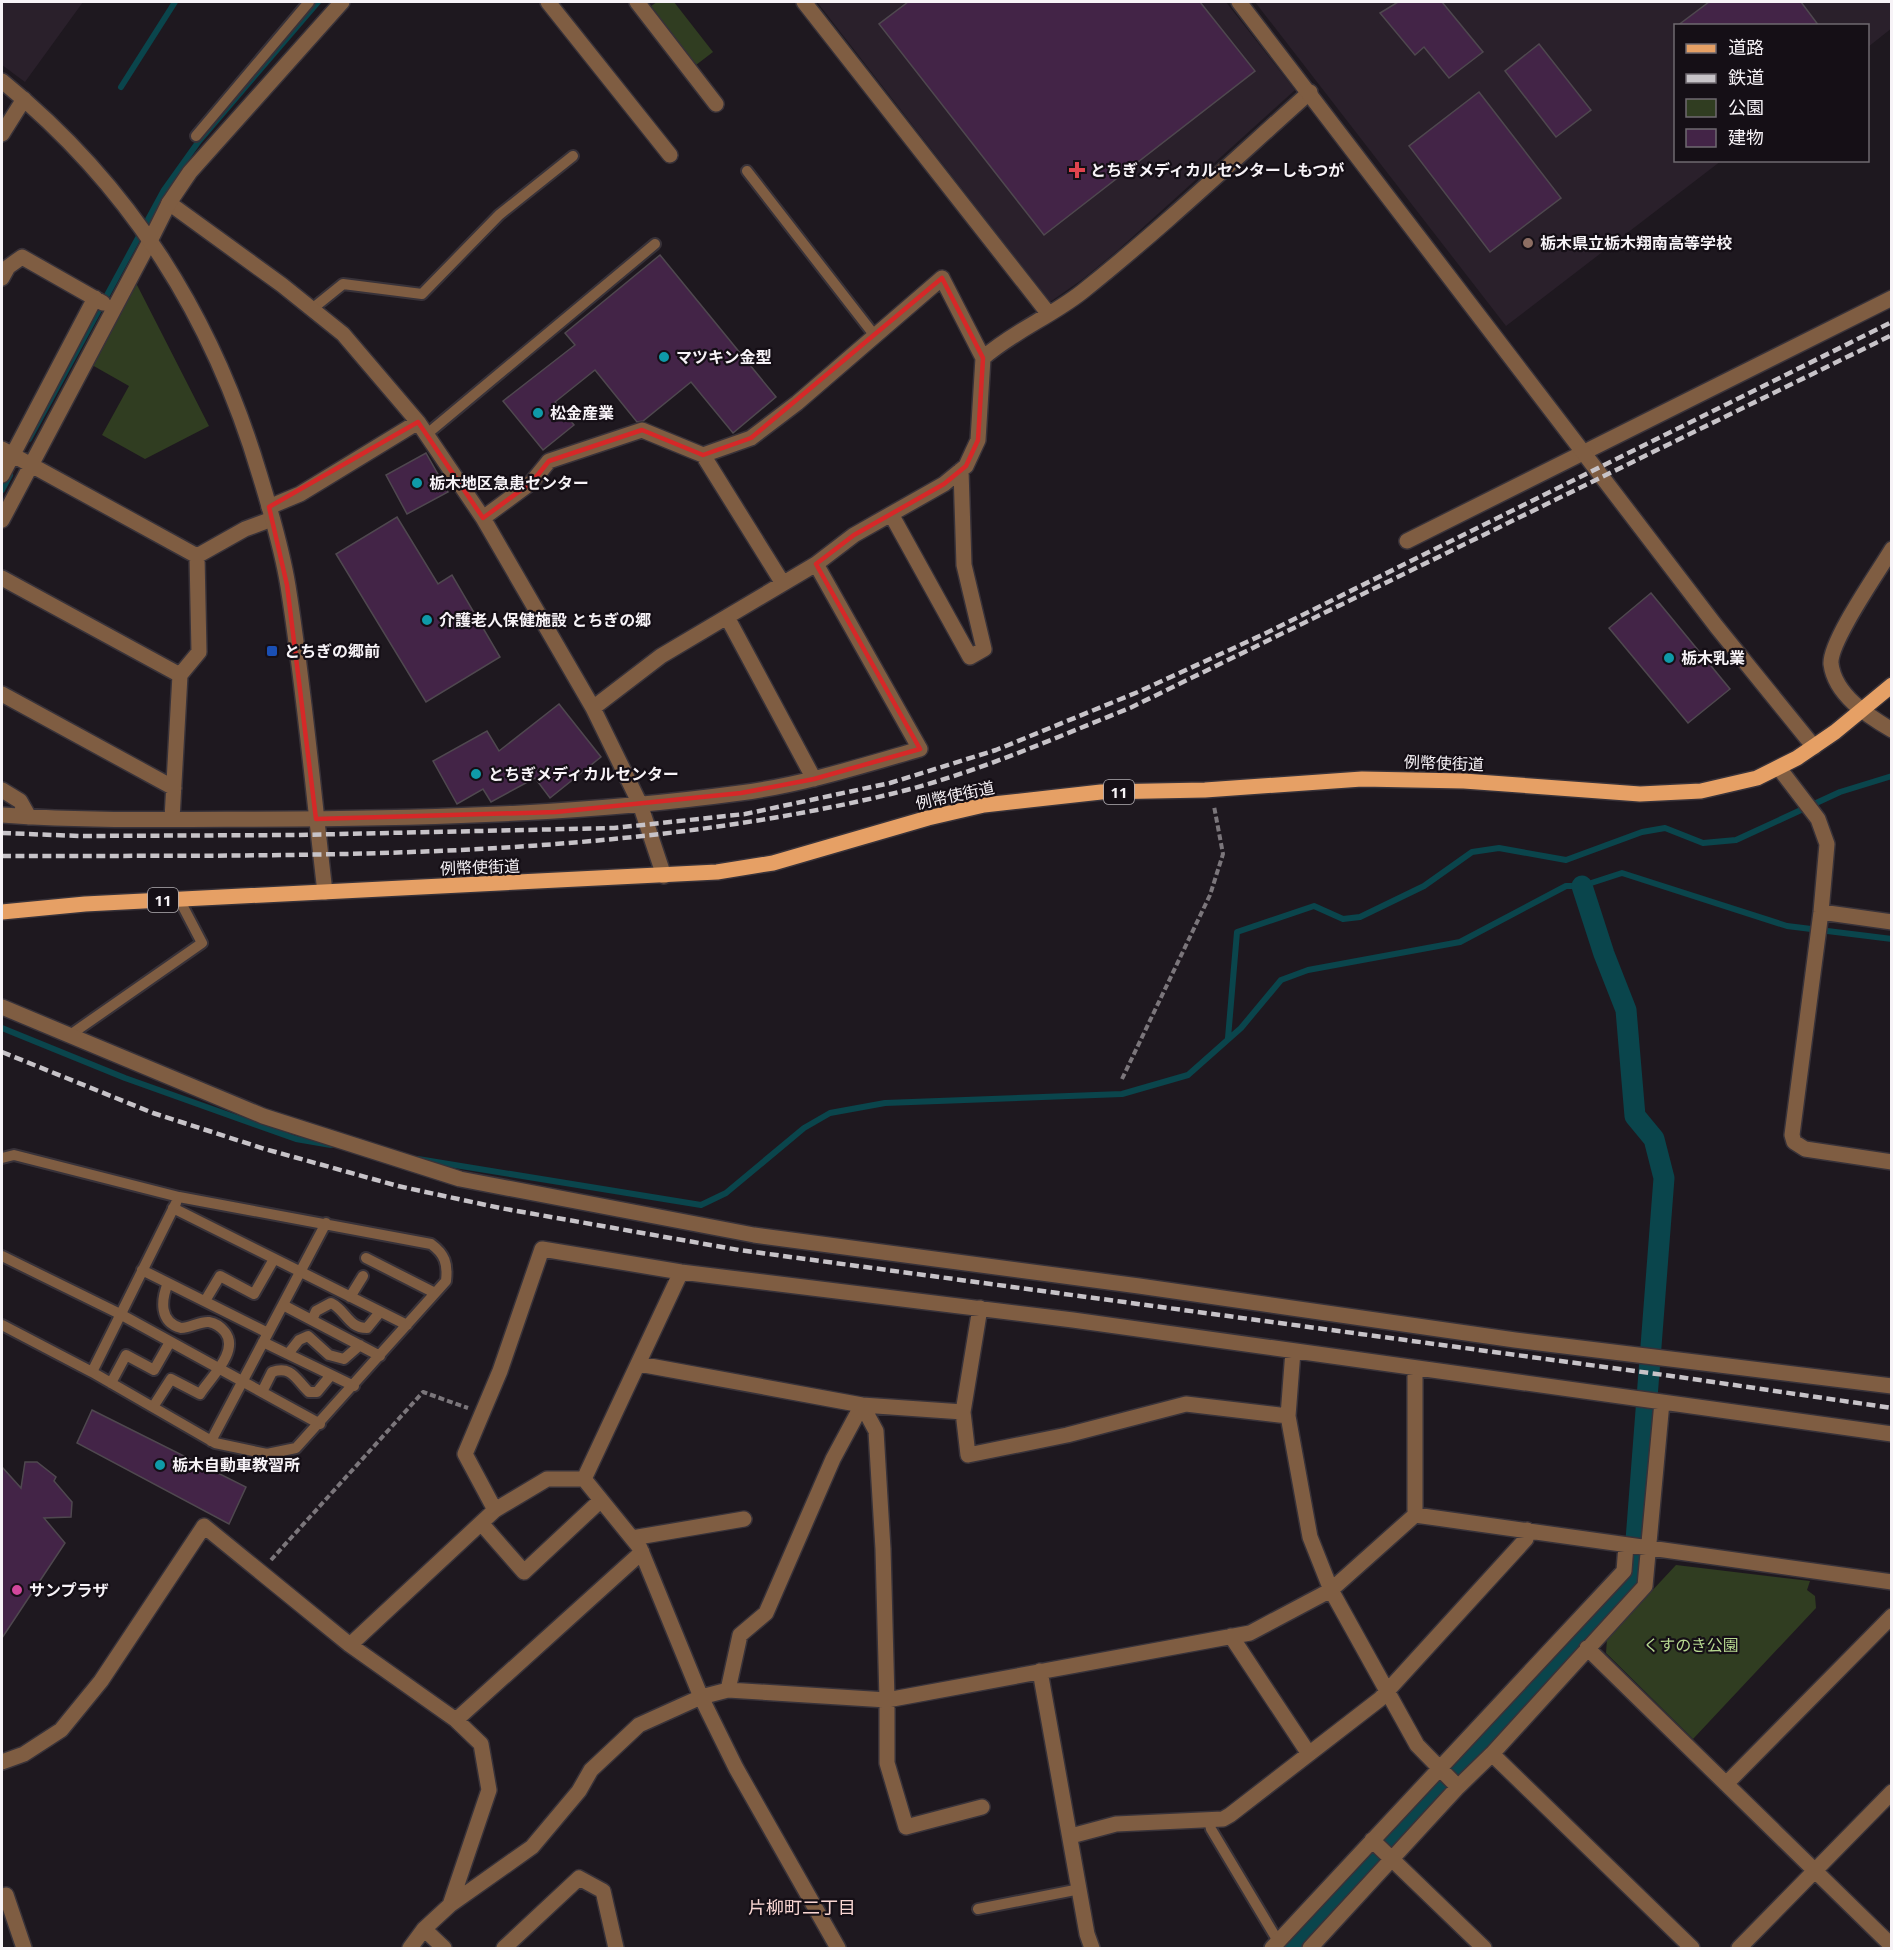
<svg xmlns="http://www.w3.org/2000/svg" width="1893" height="1950" font-family="'Noto Sans','Noto Sans JP',sans-serif">
<style>
.built{fill:#2a202b}
.green{fill:#303d21}
.lines{fill:none;stroke-linecap:round;stroke-linejoin:round}
.stream{stroke:#0a454c;stroke-width:6}
.canal{stroke:#0a454c;stroke-width:21}
.building{fill:#432447;stroke:#4f484f;stroke-width:1.5}
.service-casing{stroke:#383239;stroke-width:14}
.minor-casing{stroke:#383239;stroke-width:18}
.tertiary-casing{stroke:#383239;stroke-width:18}
.primary-casing{stroke:#383239;stroke-width:18}
.path{stroke:#7b767b;stroke-width:4;stroke-dasharray:6 3;stroke-linecap:butt}
.service{stroke:#7f5d42;stroke-width:10}
.minor{stroke:#7f5d42;stroke-width:15}
.tertiary{stroke:#7f5d42;stroke-width:15}
.primary{stroke:#e6a065;stroke-width:15}
.rail{stroke:#c7c3c8;stroke-width:4.5;stroke-dasharray:9 4.5;stroke-linecap:butt}
.marked{fill:none;stroke:#d62828;stroke-width:4.5;stroke-linejoin:round}
.health-dot{fill:#e0444e;stroke:#150f16;stroke-width:2}
.education-dot{fill:#8d6e63;stroke:#150f16;stroke-width:2}
.culture-dot{fill:#0f9aa8;stroke:#150f16;stroke-width:2}
.transit-dot{fill:#1a4fb4;stroke:#150f16;stroke-width:2}
.hotel-dot{fill:#d1479c;stroke:#150f16;stroke-width:2}
.labels{text-anchor:middle;dominant-baseline:central;stroke-width:4.5;stroke-linejoin:round;paint-order:stroke}
.shield{fill:#150f16;stroke:#b3afb4;stroke-width:1.5}
.shield-label{font-size:15px;font-weight:bold;fill:#f7f3f7}
.poi-label{font-size:16px;font-weight:bold;fill:#f7f3f7;stroke:#150f16;text-anchor:start}
.street-label{font-size:16px;fill:#f7f3f7;stroke:#150f16}
.park-label{font-size:16px;fill:#b7d890;stroke:#150f16}
.neighbourhood-label{font-size:18px;fill:#f9d6d2;stroke:#150f16}
</style>
<rect width="100%" height="100%" fill="#1e181f"/>
<path class="built" d="M2,2H83L25,82L2,65Z
M817,2H1226L1295,90L1117,251L1083,279L1050,302Z
M1255,2H1891L1892,28L1868,47V26H1676V160L1721,161L1506,326Z"/>
<path class="green" d="M657,2H674L713,52L696,65L651,6Z
M136,283L209,426L145,459L102,435L129,386L92,365Z
M1676,1565L1810,1581L1807,1590L1815,1596L1816,1608L1693,1739L1606,1653L1607,1639Z"/>
<g class="lines">
<path class="stream" d="M121,87L175,2
M29,439L164,190L199,141L318,2
M2,490L10,475
M2,1028L125,1078L296,1139L331,1145
M1228,1038L1237,932L1314,906L1343,919L1360,917L1424,886L1472,852L1499,848L1566,860L1642,832L1665,828L1703,843L1736,840L1840,792L1892,776
M418,1159L701,1205L726,1193L804,1128L830,1113L885,1103L1122,1094L1188,1075L1241,1028L1281,980L1308,970L1460,942L1566,886H1582L1622,873L1787,926L1892,939"/>
<path class="canal" d="M1289,1948L1633,1579L1664,1178L1654,1139L1635,1116L1626,1010L1604,954L1582,886"/>
</g>
<path class="building" d="M908,2H1200L1255,71L1044,235L879,24Z
M1398,2H1442L1483,52L1449,78L1424,47L1415,55L1380,13Z
M1709,2H1801L1819,26H1677Z
M1539,44L1591,110L1556,137L1505,71Z
M1479,92L1561,198L1490,252L1409,146Z
M660,255L776,397L733,433L691,382L643,421L637,422L595,370L555,402L574,425L543,450L503,401L575,345L565,333Z
M426,453L448,492L407,514L386,475Z
M397,517L438,584L452,575L500,657L426,702L336,554Z
M1651,593L1730,689L1688,723L1609,628Z
M559,704L601,757L550,798L535,778L491,802L483,789L457,804L433,761L487,731L499,751Z
M92,1410L246,1487L229,1524L77,1443Z
M25,1462H37L56,1477L54,1481L72,1502L71,1517L44,1518L65,1543L2,1638V1467L21,1488Z"/>
<g class="lines">
<g class="service-casing">
<path id="service" d="M196,136L309,2
M747,171L875,336
M312,309L343,284L422,294L499,215L573,156
M427,434L655,244
M70,1035L202,943L179,899
M2,1158L14,1155L179,1197L431,1244C445,1254 448,1264 446,1281L296,1448L267,1454L215,1443L92,1372L2,1325
M173,1208L407,1325
M2,1256L120,1314L320,1424
M366,1258L435,1293
M142,1270L268,1333
M350,1297L363,1276
M205,1301L220,1276L254,1294L274,1259
M283,1305L380,1356
M312,1320L316,1311L331,1303C346,1310 348,1328 367,1328L380,1312
M263,1342L354,1386
M288,1354L299,1340L308,1336L329,1355L344,1359L360,1345
M92,1372L176,1203
M111,1383L126,1355L154,1370L170,1342
M262,1392L272,1372C292,1365 296,1380 309,1392H317L331,1375
M153,1407L171,1379L200,1394C210,1378 240,1351 225,1332C221,1327 215,1323 209,1322C200,1321 191,1328 181,1328C159,1322 161,1300 168,1283
M211,1441L326,1223
M1209,1819L1211,1829L1278,1941
M978,1909L1080,1889"/>
</g>
<g class="minor-casing">
<path id="minor" d="M548,2L670,155
M637,2L716,104
M804,2L1048,313
M169,203L282,285L343,334L418,422L483,518L593,708L640,804L664,876
M2,278L8,267L22,257L103,303
M983,358C1014,331 1050,317 1082,292C1161,229 1235,159 1310,92
M2,449L197,556
M703,455L782,582
M2,475L95,298
M269,507L300,494L418,422
M891,514L970,657L984,649L964,565L961,470
M483,518L532,482L549,461L642,430L703,455L751,438L797,403L942,278L983,358L978,440L966,466L944,484L854,535L816,564L661,656L593,708
M2,520L151,239
M1407,541L1892,298
M1892,549C1879,571 1829,642 1831,664C1835,695 1868,716 1892,730
M197,556L245,529L272,519
M2,578L180,675
M727,617L814,779
M2,694L174,788
M1779,768L1818,819L1827,844L1821,912L1792,1135L1794,1142L1805,1149L1892,1162
M2,790L20,801L29,817
M2,815C99,822 197,819 294,819C443,818 592,813 740,793C801,785 861,766 920,749L816,564
M172,819L180,675L199,652L197,556
M1821,912L1892,922
M2,1007L263,1116L460,1179L754,1235L1139,1286L1515,1340L1892,1386
M980,1308L963,1412L968,1455L1067,1435L1186,1404L1288,1416
M1293,1351L1288,1416L1310,1537L1331,1590L1417,1745L1458,1787
M639,1364L862,1405L963,1412
M584,1479L681,1272
M495,1510L465,1454L500,1371L542,1249L681,1272L1073,1320L1892,1434
M1415,1515L1892,1582
M481,1523L524,1572L601,1500
M632,1538L744,1519
M1231,1636L1309,1754
M350,1645L456,1720L481,1744L489,1790L450,1905
M1587,1648L1892,1946
M1040,1671L1087,1934L1092,1948
M728,1690L740,1635L766,1613L833,1459L862,1405
M456,1720L642,1552
M1492,1754L1692,1948
M2,1762L24,1754L61,1730L101,1681L204,1526L350,1645L495,1510L547,1479H584L640,1548L701,1697L736,1768L838,1948
M1726,1784L1892,1616
M982,1807L906,1827L887,1763V1700L1250,1633L1331,1590L1415,1515V1368
M1071,1836L1116,1824L1223,1819L1230,1815L1380,1699L1526,1539L1527,1530
M1372,1840L1484,1948
M6,1895L24,1948
M424,1929L444,1948
M410,1948L424,1929L450,1905L532,1847L579,1791L591,1770L639,1725L701,1697L728,1690L887,1700L883,1549L876,1431L862,1405
M504,1948L579,1878L603,1891L616,1948
M1272,1948L1624,1571L1626,1545
M1310,1948L1458,1787L1492,1754L1645,1586L1662,1402
M1739,1948L1892,1792"/>
</g>
<g class="tertiary-casing">
<path id="tertiary" d="M1239,2L1716,626L1814,747
M2,81C131,186 213,317 260,476C271,512 282,549 288,586C304,687 313,790 325,892
M2,134L24,99
M151,239L169,203L190,172L342,2"/>
</g>
<g class="primary-casing">
<path id="primary" d="M2,912L85,904L717,872L773,863L928,818L984,805L1101,792L1205,790L1362,779L1464,781L1640,794L1701,791L1757,778L1797,758L1835,732L1892,685"/>
</g>
<path class="path" d="M1122,1079L1210,895L1223,854L1214,806
M271,1560L423,1392L468,1408"/>
<use href="#service" class="service"/>
<use href="#minor" class="minor"/>
<use href="#tertiary" class="tertiary"/>
<use href="#primary" class="primary"/>
<path class="rail" d="M2,833L80,836L297,835L614,828L745,814L890,783L996,750L1138,692L1262,635L1892,322
M2,856C298,855 601,863 891,794C974,774 1052,739 1130,708L1892,335
M2,1052L153,1113L265,1149L398,1186L500,1208L739,1250L1679,1377L1892,1408"/>
</g>
<path class="marked" d="M942,278L983,358L978,440L966,466L944,484L854,535L816,564L920,749L814,779L741,793L556,812L316,819L287,585L269,507L418,422L483,518L532,482L549,461L642,430L703,455L751,438Z"/>
<path class="health-dot" d="M1074 161h6v6h6v6h-6v6h-6v-6h-6v-6h6z"/>
<circle class="education-dot" cx="1528" cy="243" r="6"/>
<g class="culture-dot">
<circle cx="664" cy="357" r="6"/>
<circle cx="538" cy="413" r="6"/>
<circle cx="417" cy="483" r="6"/>
<circle cx="427" cy="620" r="6"/>
<circle cx="1669" cy="658" r="6"/>
<circle cx="476" cy="774" r="6"/>
<circle cx="160" cy="1465" r="6"/>
</g>
<rect class="transit-dot" x="266" y="645" width="12" height="12" rx="3"/>
<circle class="hotel-dot" cx="17" cy="1590" r="6"/>
<g class="labels">
<g class="shield">
<rect x="1104" y="780" width="30" height="24" rx="4.5"/>
<rect x="148" y="888" width="30" height="24" rx="4.5"/>
</g>
<g class="shield-label">
<text x="1119" y="792">11</text>
<text x="163" y="900">11</text>
</g>
<g class="poi-label">
<text x="1090" y="170">とちぎメディカルセンターしもつが</text>
<text x="1540" y="243">栃木県立栃木翔南高等学校</text>
<text x="676" y="357">マツキン金型</text>
<text x="550" y="413">松金産業</text>
<text x="429" y="483">栃木地区急患センター</text>
<text x="439" y="620">介護老人保健施設 とちぎの郷</text>
<text x="284" y="651">とちぎの郷前</text>
<text x="1681" y="658">栃木乳業</text>
<text x="488" y="774">とちぎメディカルセンター</text>
<text x="172" y="1465">栃木自動車教習所</text>
<text x="29" y="1590">サンプラザ</text>
</g>
<g class="street-label">
<text transform="translate(1444 763) rotate(2)">例幣使街道</text>
<text transform="translate(955 795) rotate(-12)">例幣使街道</text>
<text transform="translate(480 867) rotate(-2)">例幣使街道</text>
</g>
<g class="park-label">
<text x="1691" y="1645">くすのき公園</text>
</g>
<g class="neighbourhood-label">
<text x="802" y="1907">片柳町二丁目</text>
</g>
</g>
<rect width="1893" height="1950" fill="none" stroke="#f7f3f7" stroke-width="6"/>
<rect x="1674" y="24" width="195" height="138" fill="#150f16" stroke="#6f6a70" stroke-width="1.5"/>
<rect x="1686" y="44" width="30" height="9" fill="#e6a065" stroke="#6f6a70" stroke-width="1.5"/>
<text x="1728" y="54" font-size="18" fill="#f7f3f7">道路</text>
<rect x="1686" y="74" width="30" height="9" fill="#c7c3c8" stroke="#6f6a70" stroke-width="1.5"/>
<text x="1728" y="84" font-size="18" fill="#f7f3f7">鉄道</text>
<rect x="1686" y="99" width="30" height="18" fill="#303d21" stroke="#6f6a70" stroke-width="1.5"/>
<text x="1728" y="114" font-size="18" fill="#f7f3f7">公園</text>
<rect x="1686" y="129" width="30" height="18" fill="#432447" stroke="#6f6a70" stroke-width="1.5"/>
<text x="1728" y="144" font-size="18" fill="#f7f3f7">建物</text>
</svg>
